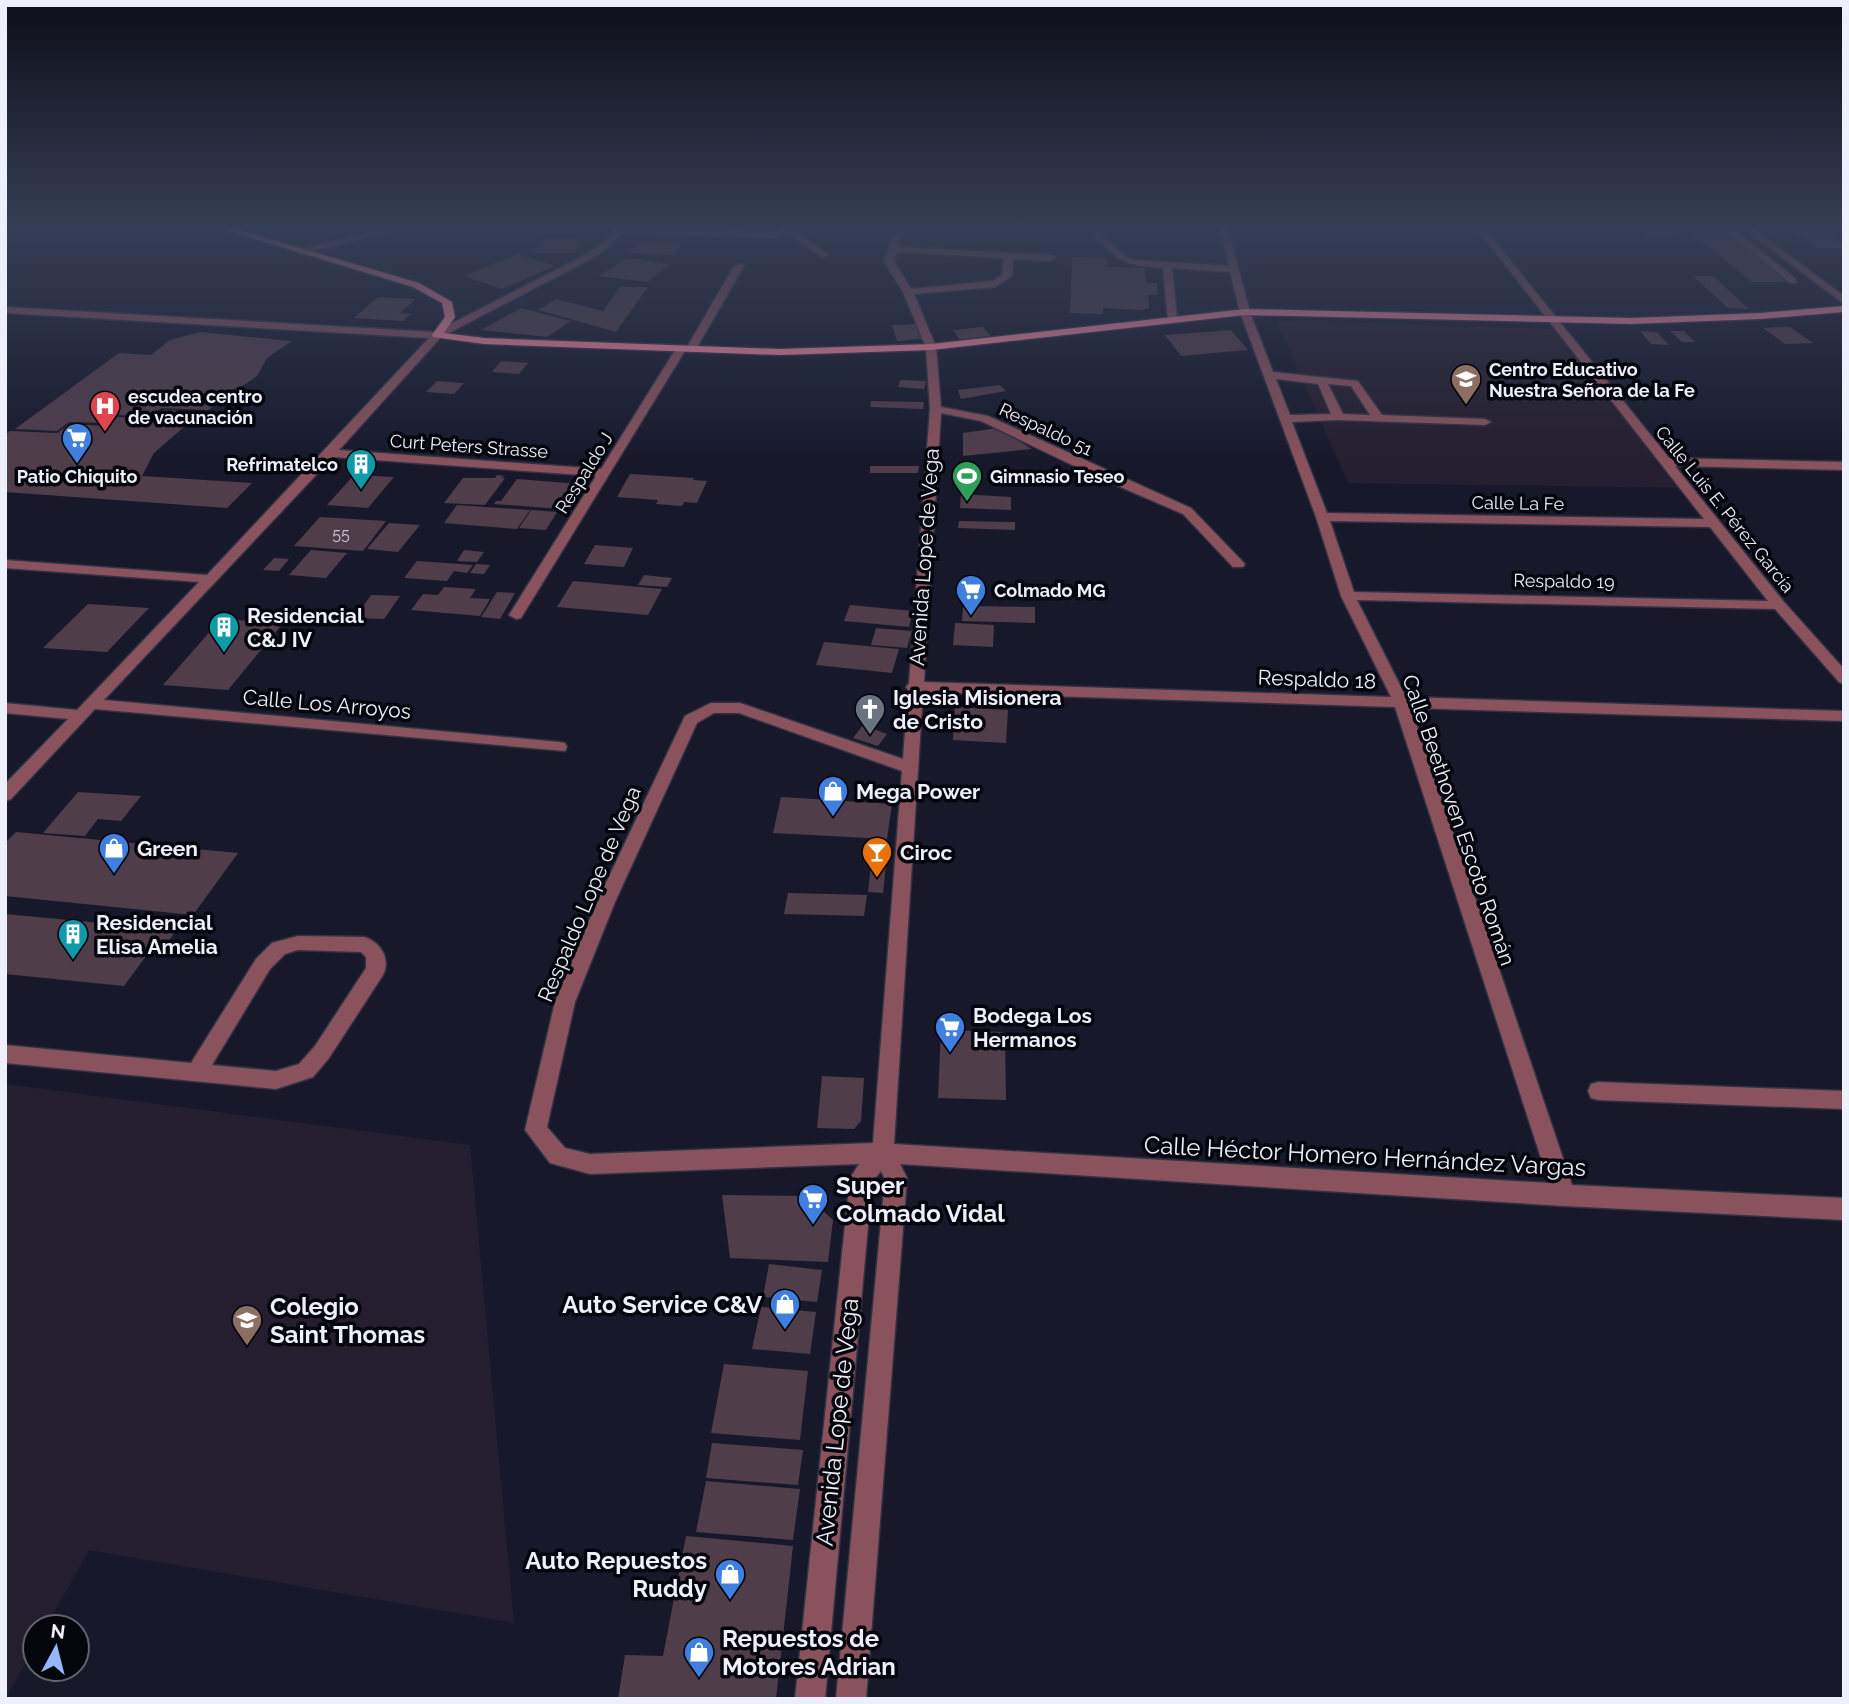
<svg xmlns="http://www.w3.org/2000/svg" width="1849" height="1704" font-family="Raleway,sans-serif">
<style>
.education{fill:#251e2e}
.building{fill:#503d4a}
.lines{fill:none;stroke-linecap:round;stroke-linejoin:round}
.minor-casing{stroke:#313344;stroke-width:3}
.major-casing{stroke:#313344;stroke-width:3}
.minor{fill:#89525d;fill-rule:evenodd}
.major{fill:#fa879f;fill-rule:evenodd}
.labels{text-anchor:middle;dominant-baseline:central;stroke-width:7;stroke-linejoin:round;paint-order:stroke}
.far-number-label{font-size:16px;fill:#c6c2cf}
.far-poi-label{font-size:18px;font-weight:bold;fill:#edeffb;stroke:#05050c;text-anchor:start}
.far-street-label{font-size:18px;fill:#edeffb;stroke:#05050c}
.street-label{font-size:21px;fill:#edeffb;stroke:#05050c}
.poi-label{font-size:21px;font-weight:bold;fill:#edeffb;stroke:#05050c;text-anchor:start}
.near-street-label{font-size:24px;fill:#edeffb;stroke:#05050c}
.near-poi-label{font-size:24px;font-weight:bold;fill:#edeffb;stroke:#05050c;text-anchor:start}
</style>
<rect width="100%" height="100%" fill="#17192b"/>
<path class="education" d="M1276,320L1557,329L1685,488L1348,483Z
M5,1084L470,1145L514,1623L89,1550L46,1627H35V1647L5,1699Z"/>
<path class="building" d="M1637,225H1667L1679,236H1648Z
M1681,225H1720L1794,282H1752Z
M1788,229H1822L1844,245V248H1817Z
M543,239H581L574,253H534Z
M638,241L682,243L674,255L630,253Z
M517,254L555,266L502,289L464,276Z
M1072,257L1107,258V267L1145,268L1146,283H1157L1158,295H1148L1149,308L1141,310L1103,308V314L1070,313Z
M625,259H637L670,265L647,282L599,276Z
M1693,276H1713L1749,309L1728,308Z
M620,287H648L616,332L538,310L556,299L603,311Z
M378,297L416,299L400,313L411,314L403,321L354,318Z
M521,308L571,321L547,337L481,330Z
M916,324L922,339L897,341L892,325Z
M983,327L991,337L960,340L953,330Z
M1790,327L1813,343L1785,344L1763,328Z
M1231,330L1248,350L1181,356L1165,335Z
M1640,331L1657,332L1669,345L1651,344Z
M1670,331H1684L1695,342H1682Z
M200,332L292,341L267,358L257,376L208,410L161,408L151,417L119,415L121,413L106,423L69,422L57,431L15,429L119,353L151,355L170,340Z
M501,361L528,363L519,374L492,372Z
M900,380L926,381L924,389L898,387Z
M437,381L464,383L454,394L426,392Z
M1000,385L1006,391L961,399L958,390Z
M871,401L924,402L923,409L870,407Z
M163,410L201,412L154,453L142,476L252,483L227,508L5,492V435L10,431L57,433L70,424L106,426L117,417L153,419Z
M998,428L1032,449L963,456V433Z
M870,466H919L918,473H870Z
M630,474L694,478L693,480L707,481L697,503L684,502L682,506L656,504L658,500L617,497Z
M354,475L394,477L368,508L327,505Z
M497,475L504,476L502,478H505L485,505L444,503L463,478H495Z
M517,479L579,484L562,509L494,504L496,501H501Z
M961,494L1011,497V510L960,508Z
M457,505L530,510L517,529L444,523Z
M531,510L557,512L546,530L519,528Z
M320,517L386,521L363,551L294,546Z
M959,521L1015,522V530L958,528Z
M389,523L420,525L398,552L367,549Z
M595,545L633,548L624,567L584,564Z
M311,550L347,553L326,578L289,575Z
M464,550L484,552L477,562L457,561Z
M274,558L289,559L279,571L263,570Z
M417,561L473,565L467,573L454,571L447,581L404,578Z
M476,564L490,565L484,574L470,573Z
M644,575L672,578L667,587L638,585Z
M573,581L662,589L648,615L557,607Z
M444,587L476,589L470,598L490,599L480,616L411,610L423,594L438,595Z
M497,592L515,593L500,619L481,617Z
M371,595L400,596L384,619L355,618Z
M88,604L149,608L107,652L43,648Z
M850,605L913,611L909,627L844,621Z
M963,606L1035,607V623L962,621Z
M221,619L283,623L228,690L163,685Z
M955,623L994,625L993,647L953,645Z
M876,628L912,631L907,648L871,645Z
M824,642L899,649L892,673L816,665Z
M955,707L1008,710L1006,743L953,740Z
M863,725L887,734L878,746L853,738Z
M78,792L141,796L121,821L98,819L85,836L43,833Z
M781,797L892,804L887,839L773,833Z
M16,832L238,853L193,915L5,896V843Z
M871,865H886L883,893L868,892Z
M788,893L867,895L864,916L784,914Z
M5,914L176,930L164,949L152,948L124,986L5,974Z
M941,1030L1005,1032L1006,1100L938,1098Z
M822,1076L864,1078L861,1121L854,1129L817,1128Z
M722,1195L807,1196L833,1220L828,1262L730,1258Z
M769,1264L822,1270L817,1302L763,1297Z
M761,1307L816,1312L810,1354L752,1349Z
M724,1364L808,1371L800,1440L711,1433Z
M712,1443L803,1450L798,1485L706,1478Z
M706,1481L800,1489L793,1540L696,1532Z
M686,1536L793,1546L776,1699H618L625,1655L663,1656Z"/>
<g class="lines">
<g class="minor-casing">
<path id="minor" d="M402,225H417L300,254L296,251Z
M618,225H627L625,228L776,232L787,225H796L793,229L829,255L821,257L788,233L777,238L621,233L608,248L591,259L441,337L339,450L601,469L677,347L686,349L734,266L742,264L744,266L696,349L691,352L686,349L521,618L516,619L509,615L596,476L333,457L104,700L559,742L565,743L567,747L565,751L95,709L11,799L5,801V784L68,719L5,713V703L77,710L199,582L5,568V560L207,575L429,338L5,313V307L435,332L585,255L602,244Z
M897,225H905L898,247L1050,255L1055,258L1050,261L1013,259L1012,276L995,287L914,294L936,347L941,407L988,416L1191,508L1245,564L1243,567H1233L1183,514L1095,476L981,421L941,413L924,682L1391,697L1341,596L1316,517L1240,312L1230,272L1172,268L1177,319L1168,321L1163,268C1123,265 1122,263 1094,236V232L1097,231L1126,257L1134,260L1229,266L1219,225H1227L1250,312L1273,372L1358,381L1382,415L1485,419L1491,422L1485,425L1337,420L1292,422L1327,513L1704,519L1474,225H1482L1669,458L1844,462V470L1675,466L1784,602L1844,669V684L1839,682L1775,609L1357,600L1406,697L1844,711V721L1411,708L1572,1185L1844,1198V1220L1564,1206L900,1164L907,1178L866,1699H836L885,1179L881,1171L872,1182L825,1699H795L850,1178L859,1164L590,1174L550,1163L525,1130L555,1002L597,902L685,716L711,703H740L903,759L908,690L906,687L909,683L930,409L926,347L903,292L884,261ZM897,252L1004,258L1002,275L993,281L911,289L894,261ZM1276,379L1318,384L1331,414L1290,415ZM1328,384L1351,386L1370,415L1343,414ZM1330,521L1710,527L1768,601L1354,592ZM923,692L1395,707L1549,1183L894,1144ZM714,713H739L902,771L873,1143L590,1154L565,1148L547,1127L575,1002L615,902L697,723Z
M1612,225H1632L1616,228Z
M1719,225H1728L1796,279V283H1790Z
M1739,225H1748L1844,296V304Z
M298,936L365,937C381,943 391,959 383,975L329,1058L313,1077L276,1089L5,1063V1045L191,1063L256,959L272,943ZM298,950L361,952L366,957V968L315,1046L299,1064L276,1071L212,1065L270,969L285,954Z
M1598,1082L1844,1091V1109L1598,1100L1591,1098L1588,1091L1591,1084Z"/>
</g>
<g class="major-casing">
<path id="major" d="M209,225H222L419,283L452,302L455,317L444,333L484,338L780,349L931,344L1245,309L1631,318L1760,313L1844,306V312L1760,319L1631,324L1245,315L931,350L780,355L484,344L433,337L432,335L445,317L442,303L413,287Z"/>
</g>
<use href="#minor" class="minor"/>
<use href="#major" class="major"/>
</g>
<linearGradient id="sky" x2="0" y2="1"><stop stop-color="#0d0e18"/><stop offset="0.49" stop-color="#363e55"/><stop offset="1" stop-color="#363e55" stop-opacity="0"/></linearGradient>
<rect width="1849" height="463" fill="url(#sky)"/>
<defs>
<g id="school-pin" transform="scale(1.575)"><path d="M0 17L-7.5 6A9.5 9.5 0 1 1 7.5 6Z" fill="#8d6e63" stroke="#05050c"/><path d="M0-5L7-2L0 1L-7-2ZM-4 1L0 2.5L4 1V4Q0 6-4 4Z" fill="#fff"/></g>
<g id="hospital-pin" transform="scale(1.575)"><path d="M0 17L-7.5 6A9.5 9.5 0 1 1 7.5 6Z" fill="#e0444e" stroke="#05050c"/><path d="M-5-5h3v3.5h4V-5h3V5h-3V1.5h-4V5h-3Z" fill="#fff"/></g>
<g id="supermarket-pin" transform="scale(1.575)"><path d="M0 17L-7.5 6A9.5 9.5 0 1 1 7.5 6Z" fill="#3f7fe0" stroke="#05050c"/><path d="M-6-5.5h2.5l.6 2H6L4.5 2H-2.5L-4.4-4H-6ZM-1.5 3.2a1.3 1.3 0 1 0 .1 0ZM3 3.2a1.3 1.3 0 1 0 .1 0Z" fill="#fff"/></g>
<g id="building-pin" transform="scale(1.575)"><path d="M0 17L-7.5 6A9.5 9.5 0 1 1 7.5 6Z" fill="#0f9aa8" stroke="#05050c"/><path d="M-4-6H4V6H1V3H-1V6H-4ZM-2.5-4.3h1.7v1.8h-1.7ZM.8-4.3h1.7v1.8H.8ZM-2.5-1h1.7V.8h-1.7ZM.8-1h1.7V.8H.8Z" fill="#fff"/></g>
<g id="stadium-pin" transform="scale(1.575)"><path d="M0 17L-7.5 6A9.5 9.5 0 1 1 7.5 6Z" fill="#2e9e5b" stroke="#05050c"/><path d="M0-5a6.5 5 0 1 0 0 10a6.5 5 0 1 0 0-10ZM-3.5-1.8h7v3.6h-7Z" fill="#fff"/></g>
<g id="church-pin" transform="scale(1.575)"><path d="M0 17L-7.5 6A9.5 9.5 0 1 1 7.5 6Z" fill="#6b7280" stroke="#05050c"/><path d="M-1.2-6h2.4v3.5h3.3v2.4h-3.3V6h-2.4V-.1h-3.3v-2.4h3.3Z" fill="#fff"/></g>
<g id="shop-pin" transform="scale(1.575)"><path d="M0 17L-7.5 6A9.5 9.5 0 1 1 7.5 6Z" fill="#3f7fe0" stroke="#05050c"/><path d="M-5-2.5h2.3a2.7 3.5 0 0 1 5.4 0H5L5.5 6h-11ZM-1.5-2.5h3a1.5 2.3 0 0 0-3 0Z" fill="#fff"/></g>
<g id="bar-pin" transform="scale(1.575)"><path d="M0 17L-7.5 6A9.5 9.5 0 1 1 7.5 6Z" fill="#e8710a" stroke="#05050c"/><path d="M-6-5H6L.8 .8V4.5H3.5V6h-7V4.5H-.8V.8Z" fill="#fff"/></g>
</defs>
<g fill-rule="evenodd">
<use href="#school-pin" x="1466" y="379"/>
<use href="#hospital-pin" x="105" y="406"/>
<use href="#supermarket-pin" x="77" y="438"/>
<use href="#building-pin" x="361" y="464"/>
<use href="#stadium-pin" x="967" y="476"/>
<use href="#supermarket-pin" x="971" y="590"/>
<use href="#building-pin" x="224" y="627"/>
<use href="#church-pin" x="870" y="709"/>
<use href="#shop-pin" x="833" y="791"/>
<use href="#shop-pin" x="114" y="848"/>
<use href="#bar-pin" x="877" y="852"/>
<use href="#building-pin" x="73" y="934"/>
<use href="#supermarket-pin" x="950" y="1027"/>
<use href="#supermarket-pin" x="813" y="1199"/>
<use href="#shop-pin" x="785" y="1304"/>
<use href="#school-pin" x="247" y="1320"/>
<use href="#shop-pin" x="730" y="1574"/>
<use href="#shop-pin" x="699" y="1652"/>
</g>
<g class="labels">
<g class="far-number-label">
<text x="341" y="534">55</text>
</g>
<g class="far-poi-label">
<text x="1489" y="369">Centro Educativo<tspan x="1489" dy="21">Nuestra Señora de la Fe</tspan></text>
<text x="128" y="396">escudea centro<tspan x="128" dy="21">de vacunación</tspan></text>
<text x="338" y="464" text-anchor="end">Refrimatelco</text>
<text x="77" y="476" text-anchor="middle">Patio Chiquito</text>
<text x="990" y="476">Gimnasio Teseo</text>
<text x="994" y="590">Colmado MG</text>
</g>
<g class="far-street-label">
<text transform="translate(1046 429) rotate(25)">Respaldo 51</text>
<text transform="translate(469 446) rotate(4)">Curt Peters Strasse</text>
<text transform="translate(584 473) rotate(-58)">Respaldo J</text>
<text transform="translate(1518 503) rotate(1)">Calle La Fe</text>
<text transform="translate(1725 509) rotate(51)">Calle Luis E. Pérez García</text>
<text transform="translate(1564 581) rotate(1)">Respaldo 19</text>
</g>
<g class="street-label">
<text transform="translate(924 557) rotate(-86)">Avenida Lope de Vega</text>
<text transform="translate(1317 679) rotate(2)">Respaldo 18</text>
<text transform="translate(327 704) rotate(5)">Calle Los Arroyos</text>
<text transform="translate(1459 820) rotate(71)">Calle Beethoven Escoto Román</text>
<text transform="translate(589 894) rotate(-67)">Respaldo Lope de Vega</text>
</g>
<g class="poi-label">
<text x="247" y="615">Residencial<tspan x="247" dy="24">C&amp;J IV</tspan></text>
<text x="893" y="697">Iglesia Misionera<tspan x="893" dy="24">de Cristo</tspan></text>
<text x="856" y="791">Mega Power</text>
<text x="137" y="848">Green</text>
<text x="900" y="852">Ciroc</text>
<text x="96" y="922">Residencial<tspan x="96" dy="24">Elisa Amelia</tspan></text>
<text x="973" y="1015">Bodega Los<tspan x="973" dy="24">Hermanos</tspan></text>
</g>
<g class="near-street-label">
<text transform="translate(1365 1156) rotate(3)">Calle Héctor Homero Hernández Vargas</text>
<text transform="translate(837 1422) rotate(-84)">Avenida Lope de Vega</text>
</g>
<g class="near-poi-label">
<text x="836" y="1185">Super<tspan x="836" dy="28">Colmado Vidal</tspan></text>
<text x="762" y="1304" text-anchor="end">Auto Service C&amp;V</text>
<text x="270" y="1306">Colegio<tspan x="270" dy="28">Saint Thomas</tspan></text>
<text x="707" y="1560" text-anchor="end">Auto Repuestos<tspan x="707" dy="28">Ruddy</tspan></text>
<text x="722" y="1638">Repuestos de<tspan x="722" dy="28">Motores Adrian</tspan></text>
</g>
</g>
<rect width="1849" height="1704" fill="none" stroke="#edeffb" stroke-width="14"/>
<g transform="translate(56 1648) rotate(7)"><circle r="33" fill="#05050c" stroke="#62636c" stroke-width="2"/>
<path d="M0-5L12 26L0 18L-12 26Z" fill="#94b7fd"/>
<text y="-10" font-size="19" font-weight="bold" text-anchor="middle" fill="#edeffb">N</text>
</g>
</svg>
